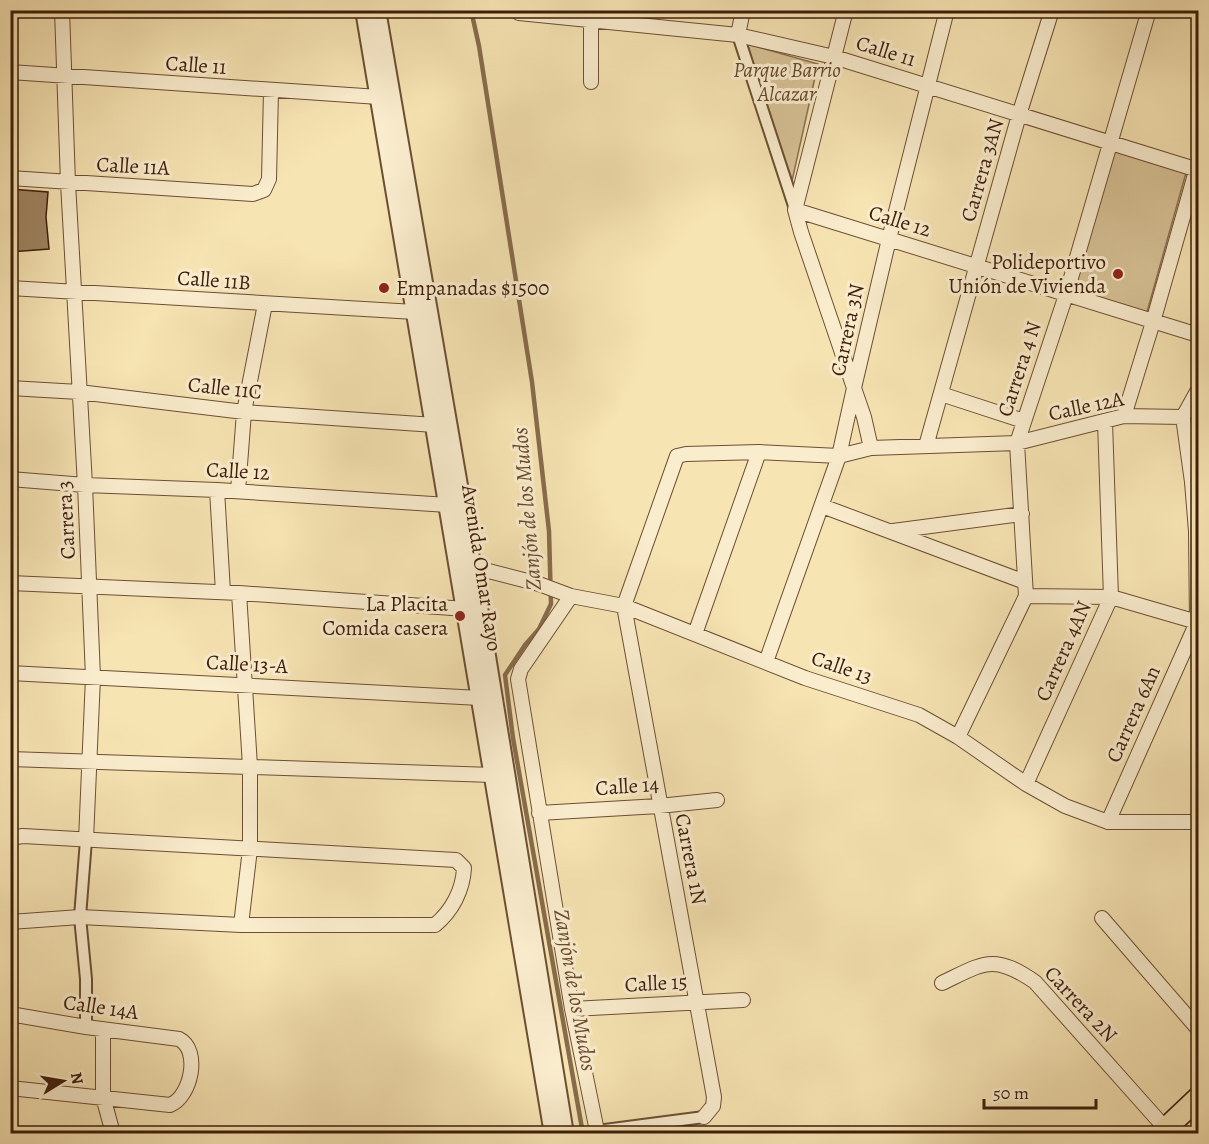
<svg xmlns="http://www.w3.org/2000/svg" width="1209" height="1144" font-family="Alegreya,serif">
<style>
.green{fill:#d7c296;stroke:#8a7050;stroke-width:1.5}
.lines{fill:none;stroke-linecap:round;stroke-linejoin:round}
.stream{stroke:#876c4d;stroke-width:4.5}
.building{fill:#9e8462;stroke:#3d1d0a;stroke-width:1.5}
.pedestrian-casing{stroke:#6c4f34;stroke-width:14}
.minor-casing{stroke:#6c4f34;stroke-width:16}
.tertiary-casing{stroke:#6c4f34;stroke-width:20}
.primary-casing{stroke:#3d1d0a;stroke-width:24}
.pedestrian{stroke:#faedce;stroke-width:10}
.minor{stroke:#faedce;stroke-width:14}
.tertiary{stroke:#faedce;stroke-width:16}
.primary{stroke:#f7e4b3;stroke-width:21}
.poi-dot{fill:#8f2418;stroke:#faedce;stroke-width:2}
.labels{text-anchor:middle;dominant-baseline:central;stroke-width:6;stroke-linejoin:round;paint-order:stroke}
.street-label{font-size:21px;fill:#3d1d0a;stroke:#faedce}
.park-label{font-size:21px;font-style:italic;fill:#64462d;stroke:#faedce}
.poi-label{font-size:21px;fill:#3d1d0a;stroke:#faedce;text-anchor:end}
.water-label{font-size:22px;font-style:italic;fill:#684b31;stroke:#faedce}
</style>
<rect width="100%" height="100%" fill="#f7e4b3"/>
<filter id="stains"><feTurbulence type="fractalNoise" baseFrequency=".00333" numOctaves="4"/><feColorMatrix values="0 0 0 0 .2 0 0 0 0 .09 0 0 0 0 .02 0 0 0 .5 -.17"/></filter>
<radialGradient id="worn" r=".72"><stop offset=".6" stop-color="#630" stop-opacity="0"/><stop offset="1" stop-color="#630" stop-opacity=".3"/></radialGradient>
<path class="green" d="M747,44L818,64L792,181Z
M1112,150L1186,173L1147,312L1072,290Z"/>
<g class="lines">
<path class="stream" d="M471,10L479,46L532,382L549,531L550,568L551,604L539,629L525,645L505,675L513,738L583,1134"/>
</g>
<path class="building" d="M10,189L48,192L46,217L49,249L10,252Z"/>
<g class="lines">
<g class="pedestrian-casing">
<path id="pedestrian" d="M738,35L795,209
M86,1027V979L80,917L86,840
M597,1134V1131L704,1117"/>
</g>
<g class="minor-casing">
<path id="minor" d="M62,10L68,183L85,485L93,677L86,840
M516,10L519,13L738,35L834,57L1198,170
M738,35L743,10
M10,72L379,97
M591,82V10
M10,178L253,194L264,190L269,179L271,91
M795,210L1198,335
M10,288L415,312
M10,388L79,392L244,412L435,425
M941,394L1024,421
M1124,416L1153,322L1198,164
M926,446L1019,115L1052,10
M871,448L864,417L854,388L889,239L947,10
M10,479L85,485L217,490L448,505L457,504
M217,490L223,592
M238,491L244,412L265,304
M822,506L1025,582
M893,531L1022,514
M463,569L473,567L539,584L571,596L624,606L805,678L919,715L958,737L1026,784L1065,806L1108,822H1198
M10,583L239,593L466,609
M239,593L250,766V849L241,925
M571,596L521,669L518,679L572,1009L597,1131
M1026,596L1111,597L1197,622L1198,624
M695,634L759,452L839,456L854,388L801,232L795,210L846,10
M766,662L839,456L871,448L1017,443L1124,416L1183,417
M10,673L480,698
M958,737L1026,596L1017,443L1066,295L1149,10
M10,759L493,775
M1026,784L1111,597L1105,422
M539,813L659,806L717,800
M1108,822L1197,622L1196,531L1192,482L1183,417L1198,390
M10,838L23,836L456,860L464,868C463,890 452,911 435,925H241L80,917L10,922
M1102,918L1198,1029
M942,983C984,963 993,953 1035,982L1166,1129
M572,1009L743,1000
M10,1014L86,1027L179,1039C201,1050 191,1097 170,1105L10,1088
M103,1029V1097L111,1126V1134
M704,1117L713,1106L714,1097L624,606L677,456L686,454L759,452"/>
</g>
<g class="tertiary-casing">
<path id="tertiary" d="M364,10L553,1134
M377,10L462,503L565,1134"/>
</g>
<g class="primary-casing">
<path id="primary" d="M1160,1134L1198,1098"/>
</g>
<use href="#pedestrian" class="pedestrian"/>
<use href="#minor" class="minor"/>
<use href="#tertiary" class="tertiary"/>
<use href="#primary" class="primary"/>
</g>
<g class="poi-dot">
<circle cx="1118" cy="274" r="6"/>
<circle cx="384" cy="288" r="6"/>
<circle cx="460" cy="616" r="6"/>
</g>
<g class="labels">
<g class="street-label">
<text transform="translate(886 51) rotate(17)">Calle 11</text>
<text transform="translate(196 65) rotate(4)">Calle 11</text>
<text transform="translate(133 166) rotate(3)">Calle 11A</text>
<text transform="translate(982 170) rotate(-74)">Carrera 3AN</text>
<text transform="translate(900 221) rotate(17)">Calle 12</text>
<text transform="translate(214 280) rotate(4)">Calle 11B</text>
<text transform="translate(847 330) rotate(-78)">Carrera 3N</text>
<text transform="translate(1019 369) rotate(-72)">Carrera 4 N</text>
<text transform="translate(225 388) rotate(6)">Calle 11C</text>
<text transform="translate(1086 406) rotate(-12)">Calle 12A</text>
<text transform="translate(238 471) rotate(3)">Calle 12</text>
<text transform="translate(66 520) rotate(-93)">Carrera 3</text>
<text transform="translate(482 568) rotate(81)">Avenida Omar Rayo</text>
<text transform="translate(1063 651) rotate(-66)">Carrera 4AN</text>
<text transform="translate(247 664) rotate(3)">Calle 13-A</text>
<text transform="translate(842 667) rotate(19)">Calle 13</text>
<text transform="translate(1133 714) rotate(-66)">Carrera 6An</text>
<text transform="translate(627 786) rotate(-4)">Calle 14</text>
<text transform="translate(691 859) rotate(79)">Carrera 1N</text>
<text transform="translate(656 983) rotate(-3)">Calle 15</text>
<text transform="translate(1081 1004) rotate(47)">Carrera 2N</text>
<text transform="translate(101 1007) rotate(8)">Calle 14A</text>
</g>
<g class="park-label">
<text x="787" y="70">Parque Barrio<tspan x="787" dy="24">Alcazar</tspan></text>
</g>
<g class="poi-label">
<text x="1106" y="262">Polideportivo<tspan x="1106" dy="24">Unión de Vivienda</tspan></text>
<text x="396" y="288" text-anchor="start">Empanadas $1500</text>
<text x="448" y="604">La Placita<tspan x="448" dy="24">Comida casera</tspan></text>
</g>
<g class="water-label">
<text transform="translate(527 509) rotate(-95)">Zanjón de los Mudos</text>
<text transform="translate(575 990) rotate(80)">Zanjón de los Mudos</text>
</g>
</g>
<rect width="1209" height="1144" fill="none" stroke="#f7e4b3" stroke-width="36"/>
<rect x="12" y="12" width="1185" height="1120" fill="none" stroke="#3d1d0a" stroke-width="3"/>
<rect x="18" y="18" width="1173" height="1108" fill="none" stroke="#3d1d0a" stroke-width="1.5"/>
<g transform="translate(63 1081) rotate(79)" stroke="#faedce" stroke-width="4.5" paint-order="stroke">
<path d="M0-4.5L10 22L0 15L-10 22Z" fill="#3d1d0a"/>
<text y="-9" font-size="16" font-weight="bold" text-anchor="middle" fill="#3d1d0a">N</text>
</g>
<path d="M984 1099v9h112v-9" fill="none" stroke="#3d1d0a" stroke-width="3"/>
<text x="993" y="1099" font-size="18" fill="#3d1d0a" stroke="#faedce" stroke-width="4.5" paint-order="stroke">50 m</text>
<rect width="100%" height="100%" filter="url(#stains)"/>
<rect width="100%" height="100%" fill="url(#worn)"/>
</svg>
